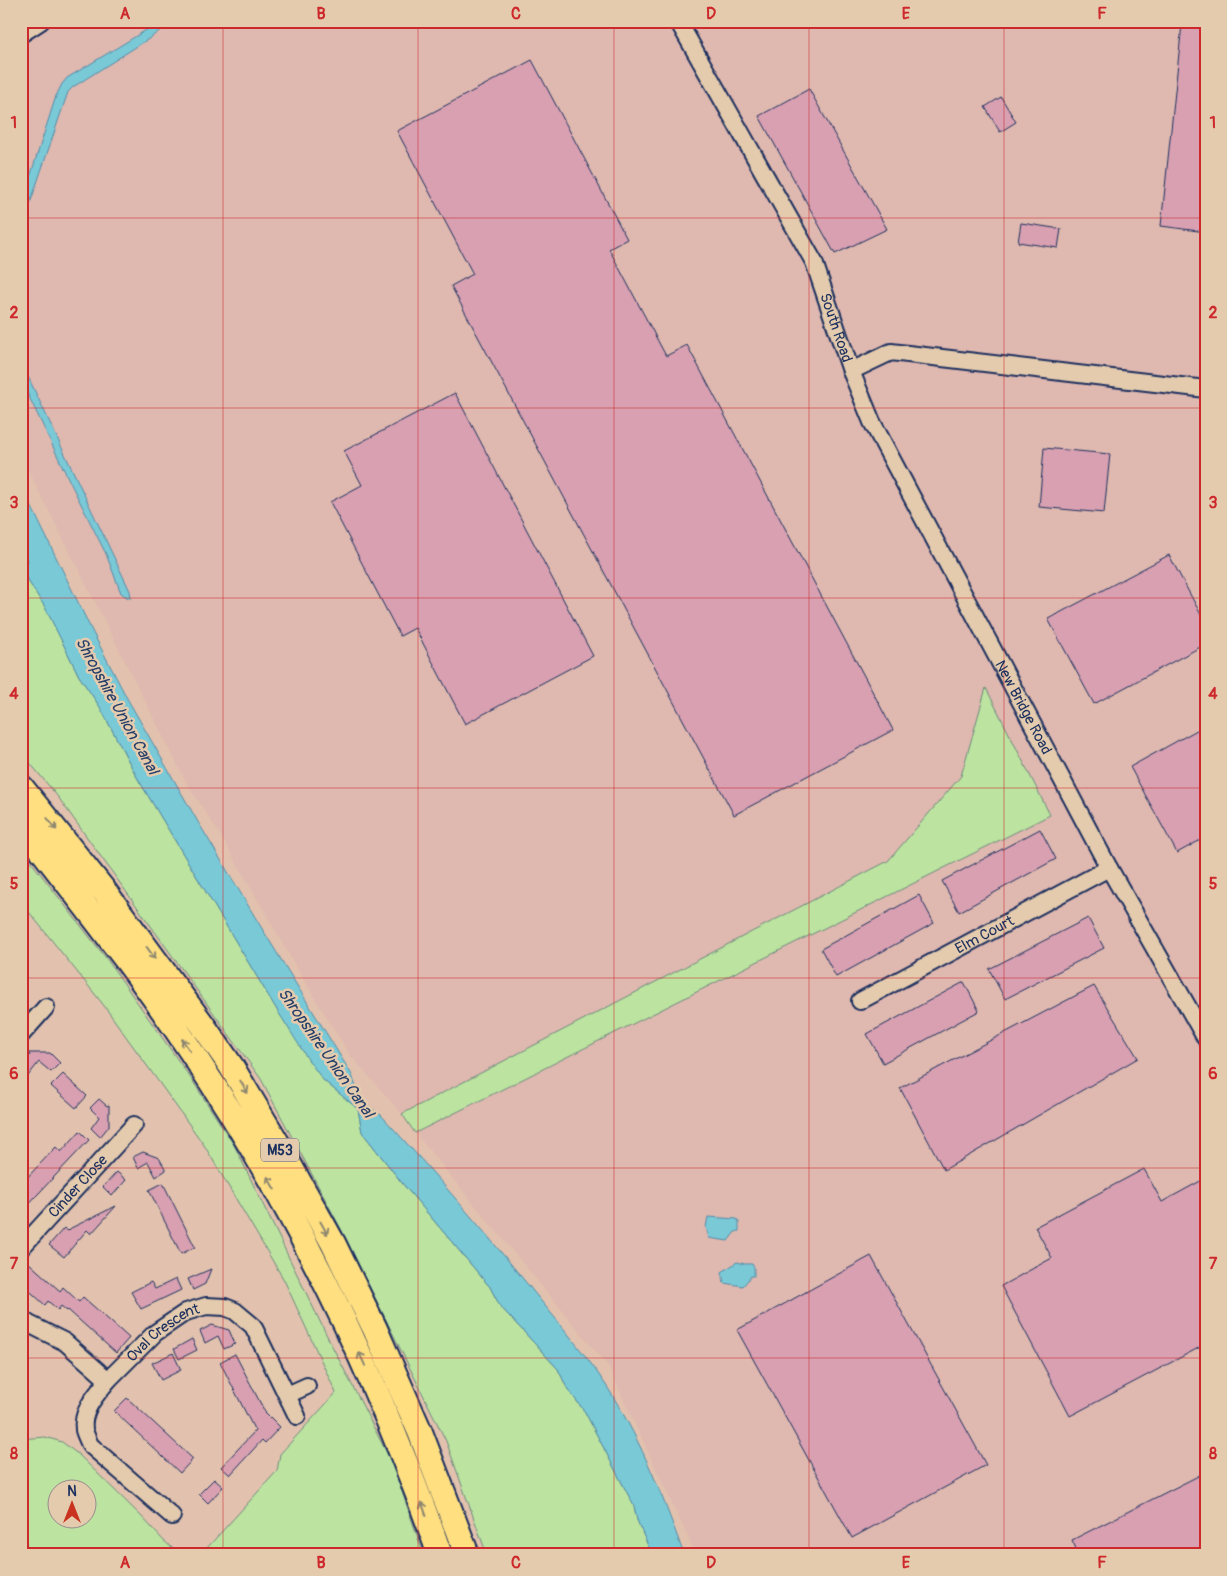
<svg xmlns="http://www.w3.org/2000/svg" width="1227" height="1576" font-family="Pangolin,sans-serif">
<style>
.built{fill:#dfb8af}
.green{fill:#bce39f;stroke:#6c897e;fill-rule:evenodd}
.water{fill:#7ac9d7;stroke:#548ba7}
.building{fill:#d8a0b1;stroke:#1b2f5e}
.lines{fill:none;stroke-linecap:round;stroke-linejoin:round}
.minor-casing{stroke:#1b2f5e;stroke-width:20}
.highway-casing{stroke:#1b2f5e;stroke-width:28}
.minor{stroke:#e5cbad;stroke-width:16}
.highway{stroke:#ffdf80;stroke-width:24}
.oneway{stroke:#8d876f}
.grid{fill:none;stroke:#cd282b;stroke-width:1;stroke-opacity:0.55}
.labels{text-anchor:middle;dominant-baseline:central;stroke-width:5;stroke-linejoin:round;paint-order:stroke}
.shield{fill:#e5cbad;stroke:#585e76;stroke-width:1}
.shield-label{font-size:14px;font-weight:bold;fill:#1b2f5e}
.street-label{font-size:15px;fill:#1b2f5e;stroke:#e5cbad}
.water-label{font-size:16px;font-style:italic;fill:#243e6a;stroke:#e5cbad}
.neatline{fill:none;stroke:#cd282b;stroke-width:2}
.grid-label{font-size:16px;text-anchor:middle;font-weight:bold;fill:#cd282b}
</style>
<rect width="100%" height="100%" fill="#e2c2ae"/>
<filter id="ink" filterUnits="userSpaceOnUse"><feTurbulence type="fractalNoise" baseFrequency=".02" numOctaves="2"/><feDisplacementMap in="SourceGraphic" scale="10" xChannelSelector="R" yChannelSelector="G"/><feConvolveMatrix kernelMatrix="1 2 1 2 8 2 1 2 1" color-interpolation-filters="sRGB"/></filter>
<g filter="url(#ink)">
<path class="built" d="M21,21H1206V1555H696L608,1366L415,1133L402,1114L350,1055L299,972L224,841L187,784L21,456Z"/>
<path class="green" d="M21,551L28,560L23,573L45,607L79,676L100,707L138,779L277,1010L323,1080L358,1109L362,1132L402,1183L490,1287L500,1306L558,1369L567,1388L585,1412L634,1506L637,1520L652,1555H487L446,1441L340,1227L261,1079L58,797L21,752Z
M986,688L1050,815L415,1133L402,1114L888,861L961,776Z
M21,849L106,958L192,1080L234,1145L330,1342L392,1463L424,1555H211L206,1549L277,1471L280,1454L336,1393L284,1280L204,1145L102,1003L21,902Z
M45,1437L62,1442L79,1455L142,1517L163,1540L180,1555H26L27,1501L21,1439ZM58,1488H88V1518H58Z"/>
<path class="water" d="M161,21H169L166,26L150,38L73,87L68,92L21,230V205L56,96L62,84L67,78Z
M21,362L130,591L131,598H128L121,593L106,554L69,480L21,380Z
M21,485L92,631L128,700L198,822L261,927L352,1075C357,1093 365,1105 381,1115C435,1174 487,1234 537,1296C563,1328 589,1358 611,1393C642,1443 664,1499 684,1555H652L637,1520L634,1506L585,1412L567,1388L558,1369L500,1306L490,1287L402,1183L362,1132L358,1109L323,1080L309,1061L277,1010L138,779L100,707L79,676L45,607L23,573L28,560L21,551Z
M708,1217L737,1219L739,1222V1231L735,1232L728,1241L709,1238L706,1227Z
M737,1262L745,1264H752L754,1267V1276H751L743,1286L724,1283L722,1272Z"/>
<path class="building" d="M1182,24L1206,27V232L1161,226Z
M532,60L627,239L609,249L666,356L687,345L893,730L734,815L451,286L473,274L397,131Z
M809,89L887,229L835,254L759,116Z
M1001,97L1016,122L1000,132L985,107Z
M1021,223L1061,229L1058,248L1018,242Z
M455,393L593,656L465,724L415,628L400,636L330,502L362,485L344,451Z
M1044,448L1110,454L1104,513L1039,507Z
M1169,555L1206,624V644L1094,704L1048,619Z
M1206,725V837L1177,853L1130,767Z
M1040,829L1056,859L959,912L942,881Z
M919,895L934,923L836,977L821,949Z
M1088,918L1104,948L1005,999L989,969Z
M964,982L979,1011L883,1063L867,1034Z
M1094,986L1138,1058L944,1170L900,1088Z
M28,1053H50L60,1063L51,1072L39,1062L21,1085V1065L30,1055Z
M63,1074L87,1096L76,1108L51,1086Z
M99,1099L107,1106L109,1105V1126L100,1137L91,1128L99,1117L90,1108Z
M80,1131L89,1140L21,1212V1184L56,1147L61,1152Z
M143,1152L159,1158L166,1170L156,1177L148,1162L138,1168L133,1157Z
M1144,1169L1162,1202L1206,1178V1344L1070,1416L1001,1286L1052,1258L1035,1227Z
M117,1172L126,1180L112,1196L103,1187Z
M163,1183L195,1247L181,1254L149,1190Z
M116,1206L91,1234L87,1230L64,1257L49,1245L64,1228L68,1231L71,1228Z
M871,1256L986,1465L852,1538L737,1330Z
M28,1262L60,1291L63,1287L79,1302L83,1297L129,1338L116,1353L68,1310L67,1311L61,1306L58,1310L48,1301L45,1305L21,1283V1271Z
M211,1269L205,1284L193,1290L188,1279Z
M176,1279L181,1290L141,1309L131,1292L151,1282L155,1289Z
M212,1325L229,1330L235,1344L224,1349L218,1336L205,1343L200,1331Z
M192,1339L197,1350L179,1359L174,1349Z
M173,1353L181,1370L161,1380L152,1363Z
M235,1354L265,1412L280,1427L265,1443L262,1440L230,1475L221,1467L255,1431L220,1362Z
M127,1398L193,1459L180,1473L114,1411Z
M1206,1472V1555H1079L1072,1540Z
M214,1479L223,1487L208,1503L199,1494Z"/>
<g class="lines">
<g class="minor-casing">
<g id="minor">
<path id="s1" d="M678,21L814,262L851,371L872,422L1109,868L1206,1039"/>
<path d="M21,34L41,21"/>
<path d="M851,371L891,352L1206,389"/>
<path id="s2" d="M860,1001L1109,868"/>
<path d="M21,1035L46,1007"/>
<path id="s3" d="M21,1248L134,1125"/>
<path id="s4" d="M21,1318L29,1324L65,1342L108,1380L155,1333L186,1312L206,1306L225,1307L235,1311L253,1326L297,1416"/>
<path d="M108,1380C97,1394 81,1410 84,1430C85,1434 88,1440 90,1445L172,1516"/>
<path d="M287,1395L307,1386"/>
</g>
</g>
<g class="highway-casing">
<path id="highway" d="M21,787L105,892L202,1024L231,1066L280,1148L333,1243L375,1329L420,1432L467,1555
M21,823C51,862 82,901 112,941C155,996 194,1054 231,1113C317,1252 386,1401 440,1555"/>
</g>
<use href="#minor" class="minor"/>
<use href="#highway" class="highway"/>
</g>
<defs><path id="oneway-shaft" d="M-6 0H5M1.5-3L5.5 0L1.5 3" fill="none" stroke-width="1.6" stroke-linecap="round" stroke-linejoin="round" transform="scale(1.25)"/></defs>
<g class="oneway">
<use href="#oneway-shaft" transform="translate(52 824) rotate(52)"/>
<use href="#oneway-shaft" transform="translate(151 953) rotate(54)"/>
<use href="#oneway-shaft" transform="translate(186 1045) rotate(-124)"/>
<use href="#oneway-shaft" transform="translate(244 1087) rotate(60)"/>
<use href="#oneway-shaft" transform="translate(271 1183) rotate(-120)"/>
<use href="#oneway-shaft" transform="translate(324 1228) rotate(61)"/>
<use href="#oneway-shaft" transform="translate(362 1359) rotate(-115)"/>
<use href="#oneway-shaft" transform="translate(424 1509) rotate(-109)"/>
</g>
</g>
<path class="grid" d="M223,21V1555M418,21V1555M614,21V1555M809,21V1555M1004,21V1555M21,218H1206M21,408H1206M21,598H1206M21,788H1206M21,978H1206M21,1168H1206M21,1358H1206"/>
<g class="labels">
<rect class="shield" x="261" y="1138.5" width="38" height="23" rx="4"/>
<g class="shield-label">
<text x="280" y="1150">M53</text>
</g>
<g class="street-label">
<text stroke="none"><textPath href="#s1" startOffset="346">South Road</textPath></text>
<text stroke="none"><textPath href="#s1" startOffset="770">New Bridge Road</textPath></text>
<text stroke="none"><textPath href="#s2" startOffset="141">Elm Court</textPath></text>
<text stroke="none"><textPath href="#s3" startOffset="84">Cinder Close</textPath></text>
<text stroke="none"><textPath href="#s4" startOffset="181">Oval Crescent</textPath></text>
</g>
<g class="water-label">
<text transform="translate(117 706) rotate(61)">Shropshire Union Canal</text>
<text transform="translate(326 1053) rotate(55)">Shropshire Union Canal</text>
</g>
</g>
<rect width="1227" height="1576" fill="none" stroke="#e5cbad" stroke-width="55"/>
<g transform="translate(72 1504)"><circle r="24" fill="#e5cbad" stroke="#948d8d"/>
<path d="M0-4L9 19L0 12L-9 19Z" fill="#c8321e"/>
<text y="-8" font-size="14" font-weight="bold" text-anchor="middle" fill="#1b2f5e">N</text>
</g>
<rect x="28" y="28" width="1172" height="1520" class="neatline"/>
<g class="grid-label">
<text x="125" y="19">A</text>
<text x="321" y="19">B</text>
<text x="516" y="19">C</text>
<text x="711" y="19">D</text>
<text x="906" y="19">E</text>
<text x="1102" y="19">F</text>
<text x="14" y="128">1</text>
<text x="1213" y="128">1</text>
<text x="14" y="318">2</text>
<text x="1213" y="318">2</text>
<text x="14" y="508">3</text>
<text x="1213" y="508">3</text>
<text x="14" y="699">4</text>
<text x="1213" y="699">4</text>
<text x="14" y="889">5</text>
<text x="1213" y="889">5</text>
<text x="14" y="1079">6</text>
<text x="1213" y="1079">6</text>
<text x="14" y="1269">7</text>
<text x="1213" y="1269">7</text>
<text x="14" y="1459">8</text>
<text x="1213" y="1459">8</text>
<text x="125" y="1568">A</text>
<text x="321" y="1568">B</text>
<text x="516" y="1568">C</text>
<text x="711" y="1568">D</text>
<text x="906" y="1568">E</text>
<text x="1102" y="1568">F</text>
</g>
</svg>
